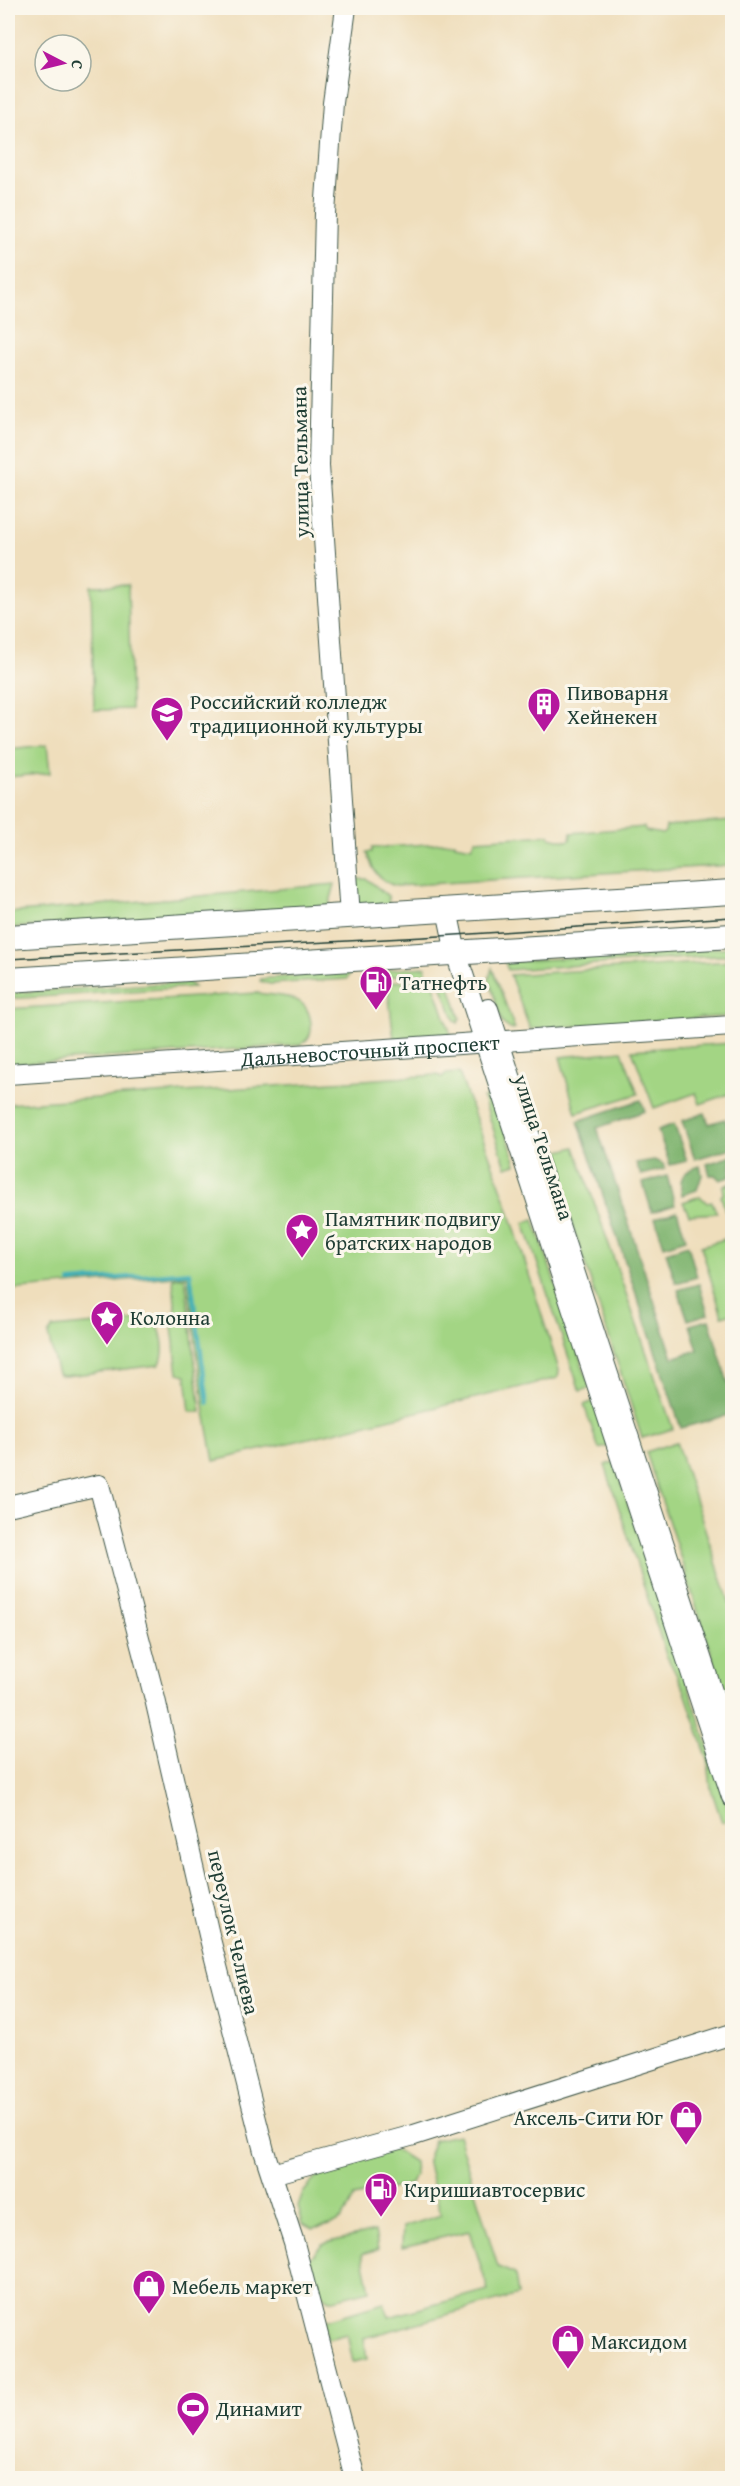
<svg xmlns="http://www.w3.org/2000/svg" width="740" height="2486" font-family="'Gentium Book Plus',serif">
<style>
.green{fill:#a3d584;stroke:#61895c;stroke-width:1.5}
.forest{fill:#82b672;stroke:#507a53;stroke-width:1.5}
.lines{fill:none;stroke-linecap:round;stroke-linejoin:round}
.stream{stroke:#3fafb8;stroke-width:4}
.minor-casing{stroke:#3e5548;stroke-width:22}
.major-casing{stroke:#3e5548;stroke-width:26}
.minor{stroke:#fff;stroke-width:20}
.major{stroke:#fff;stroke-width:24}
.tram{stroke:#1f3d34;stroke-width:1.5}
.labels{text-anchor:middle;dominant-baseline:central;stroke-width:6;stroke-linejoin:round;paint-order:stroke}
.street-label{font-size:21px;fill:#1f3d34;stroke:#fbf7ec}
.poi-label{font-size:21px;fill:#1f3d34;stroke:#fbf7ec;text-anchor:start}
</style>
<rect width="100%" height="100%" fill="#fbf7ec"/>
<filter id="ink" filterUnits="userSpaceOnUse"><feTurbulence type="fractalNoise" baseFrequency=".0167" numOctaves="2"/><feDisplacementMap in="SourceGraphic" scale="12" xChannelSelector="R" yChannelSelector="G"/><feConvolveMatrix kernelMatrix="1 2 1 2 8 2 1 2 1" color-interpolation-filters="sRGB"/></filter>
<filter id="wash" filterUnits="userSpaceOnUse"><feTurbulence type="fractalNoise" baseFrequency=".008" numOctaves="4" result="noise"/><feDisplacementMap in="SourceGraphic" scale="24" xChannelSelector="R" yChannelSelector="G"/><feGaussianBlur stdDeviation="1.35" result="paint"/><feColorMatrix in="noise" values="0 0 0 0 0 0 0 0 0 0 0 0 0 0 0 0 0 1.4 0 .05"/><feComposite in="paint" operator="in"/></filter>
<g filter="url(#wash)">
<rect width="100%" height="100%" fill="#efdebc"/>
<path class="green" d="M128,585L131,709L94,710L91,586Z
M47,745L50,773L8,777V749Z
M732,821V865L396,886C378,881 372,869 367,852H372V848L455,842V844L472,847L475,840L549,835L550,837L567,841L570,840L571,833L644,827L646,831L662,834L665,832L666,826Z
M354,879H367L388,896L389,904L359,906Z
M335,884L329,906L8,928V913Z
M732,947V955L508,970L505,962Z
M732,961V1016L530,1029L510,975Z
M426,967L425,974L377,977L386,970Z
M492,968L515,1029H510L502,1023L489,979Z
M351,971L347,979L270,984L260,981L261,979Z
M432,979L451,1035L394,1039L387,982Z
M448,980L460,1018L458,1023L455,1021L440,982Z
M187,982L194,987L8,999V993Z
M257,993C282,997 309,993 311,1025C312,1035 308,1040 300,1045L8,1064V1009Z
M732,1043V1093L700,1104L696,1093L654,1108L632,1050Z
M622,1051L638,1094L576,1113L560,1057Z
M459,1073L506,1201L559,1370L558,1378L214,1461L205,1412L187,1275L8,1290V1104L437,1075L442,1077L445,1074Z
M494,1094L516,1164L506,1167L483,1098Z
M575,1147L673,1429L642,1438L549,1154Z
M732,1183V1208L725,1210L721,1196L724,1193L723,1186Z
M700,1196L707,1203L712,1202L717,1213L689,1215L683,1202Z
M534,1219L590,1388L580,1391L524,1223Z
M725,1239L732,1262V1313L722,1316L701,1246Z
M185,1277L201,1412H190L186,1375L178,1373L171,1319L176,1315L173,1278Z
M150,1319C163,1324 167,1355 159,1365L65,1376L59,1375L57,1371L48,1335L53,1328Z
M594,1401L609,1446L599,1449L584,1405Z
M676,1442L732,1610V1716L646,1452Z
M614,1462L732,1819L722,1822L711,1789L708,1760L684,1689L666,1655L605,1465Z
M458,2135L498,2267L515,2274L518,2295L364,2338L367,2359L353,2362L347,2334L327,2339L324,2321L384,2303L389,2317L488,2290L470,2231L402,2247L403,2227L441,2215L427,2160L434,2140Z
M394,2149L414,2162L415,2175L411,2184L354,2197C342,2224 340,2223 312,2229L303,2224L298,2207L303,2193L317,2176L329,2166Z
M375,2231L378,2249L362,2254L370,2290L330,2300L317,2292L309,2260L322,2244Z"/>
<path class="forest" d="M641,1100L645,1111L597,1128L673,1358L698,1350L690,1325L709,1320L732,1396V1414L681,1428L578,1121Z
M705,1113L709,1124L725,1119L732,1138V1148L695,1159L682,1121Z
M674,1124L687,1161L670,1165L658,1130Z
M732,1156L730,1177L720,1180L715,1175H710L707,1164Z
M654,1160L663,1164L665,1169L641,1175L636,1163Z
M700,1166L702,1175L697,1190L682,1195C678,1178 683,1171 700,1166Z
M667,1176L675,1205L652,1212L643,1183Z
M677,1211L686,1239L664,1246L655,1218Z
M688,1245L697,1277L676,1283L666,1252Z
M699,1284L708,1314L688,1320L678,1290Z"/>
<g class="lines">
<path class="stream" d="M70,1282L190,1272L208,1403"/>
</g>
</g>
<g filter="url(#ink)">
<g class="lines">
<g class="minor-casing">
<g id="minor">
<path d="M346,8L333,103L325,213L319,466L350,916"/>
<path d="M447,910L456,953L732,1797"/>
<path d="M488,1009L732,1752"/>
<path id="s1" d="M8,1074L732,1026"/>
<path d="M8,1506L99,1485L155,1699L209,1935L264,2151L294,2243L355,2478"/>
<path d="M272,2174L414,2135L732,2034"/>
</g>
</g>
<g class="major-casing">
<path id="major" d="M8,937L732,892
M8,980L732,936"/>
</g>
<use href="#minor" class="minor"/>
<use href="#major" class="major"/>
<path class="tram" d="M8,959L424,937L732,917"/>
</g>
</g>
<defs>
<g id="building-pin" transform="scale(1.725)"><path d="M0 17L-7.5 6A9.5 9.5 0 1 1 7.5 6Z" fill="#b5179e" stroke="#fbf7ec"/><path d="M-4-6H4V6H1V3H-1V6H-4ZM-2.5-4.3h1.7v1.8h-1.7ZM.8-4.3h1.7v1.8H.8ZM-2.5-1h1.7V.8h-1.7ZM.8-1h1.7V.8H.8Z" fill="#fff"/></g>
<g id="university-pin" transform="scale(1.725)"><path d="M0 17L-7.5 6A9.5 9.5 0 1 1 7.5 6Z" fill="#b5179e" stroke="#fbf7ec"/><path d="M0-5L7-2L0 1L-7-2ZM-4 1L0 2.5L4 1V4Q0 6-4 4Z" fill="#fff"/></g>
<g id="fuel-pin" transform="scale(1.725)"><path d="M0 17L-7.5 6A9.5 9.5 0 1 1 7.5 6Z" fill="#b5179e" stroke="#fbf7ec"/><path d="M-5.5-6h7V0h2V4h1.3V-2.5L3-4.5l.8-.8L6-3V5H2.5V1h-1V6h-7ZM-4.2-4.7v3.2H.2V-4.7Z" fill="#fff"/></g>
<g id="sight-pin" transform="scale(1.725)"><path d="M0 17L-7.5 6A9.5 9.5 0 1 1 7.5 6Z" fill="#b5179e" stroke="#fbf7ec"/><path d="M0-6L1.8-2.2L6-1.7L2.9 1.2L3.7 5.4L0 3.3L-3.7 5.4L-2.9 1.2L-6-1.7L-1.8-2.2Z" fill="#fff"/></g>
<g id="shop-pin" transform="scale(1.725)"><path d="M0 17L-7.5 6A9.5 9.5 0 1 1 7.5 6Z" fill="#b5179e" stroke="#fbf7ec"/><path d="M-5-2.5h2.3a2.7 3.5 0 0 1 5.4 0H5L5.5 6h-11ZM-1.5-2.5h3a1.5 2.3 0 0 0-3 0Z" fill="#fff"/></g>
<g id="stadium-pin" transform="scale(1.725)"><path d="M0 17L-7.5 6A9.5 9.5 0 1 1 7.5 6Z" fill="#b5179e" stroke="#fbf7ec"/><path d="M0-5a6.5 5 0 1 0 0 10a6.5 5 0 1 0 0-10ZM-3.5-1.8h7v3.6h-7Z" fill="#fff"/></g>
</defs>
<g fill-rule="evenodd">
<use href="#building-pin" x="544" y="704"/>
<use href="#university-pin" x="167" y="713"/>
<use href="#fuel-pin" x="376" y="982"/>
<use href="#sight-pin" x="302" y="1230"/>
<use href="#sight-pin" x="107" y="1317"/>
<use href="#shop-pin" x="686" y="2117"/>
<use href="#fuel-pin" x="381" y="2189"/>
<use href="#shop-pin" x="149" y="2286"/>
<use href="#shop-pin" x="568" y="2341"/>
<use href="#stadium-pin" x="193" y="2408"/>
</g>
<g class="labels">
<g class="street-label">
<text transform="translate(300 462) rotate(-91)">улица Тельмана</text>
<text stroke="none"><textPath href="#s1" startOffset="363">Дальневосточный проспект</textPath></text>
<text transform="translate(544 1147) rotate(72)">улица Тельмана</text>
<text transform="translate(234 1932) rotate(77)">переулок Челиева</text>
</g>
<g class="poi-label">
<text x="567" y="692">Пивоварня<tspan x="567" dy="24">Хейнекен</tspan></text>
<text x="190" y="701">Российский колледж<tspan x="190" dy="24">традиционной культуры</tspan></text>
<text x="399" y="982">Татнефть</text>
<text x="325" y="1218">Памятник подвигу<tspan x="325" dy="24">братских народов</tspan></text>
<text x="130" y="1317">Колонна</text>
<text x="663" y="2117" text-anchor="end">Аксель-Сити Юг</text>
<text x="404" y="2189">Киришиавтосервис</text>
<text x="172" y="2286">Мебель маркет</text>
<text x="591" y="2341">Максидом</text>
<text x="216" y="2408">Динамит</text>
</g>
</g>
<rect width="740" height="2486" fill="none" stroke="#fbf7ec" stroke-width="30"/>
<g transform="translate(63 63) rotate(97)"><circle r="28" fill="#fbf7ec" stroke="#a3ada2" stroke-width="1.5"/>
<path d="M0-4.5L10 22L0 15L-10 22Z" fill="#b5179e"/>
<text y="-9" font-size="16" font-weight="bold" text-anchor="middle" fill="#1f3d34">С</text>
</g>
</svg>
